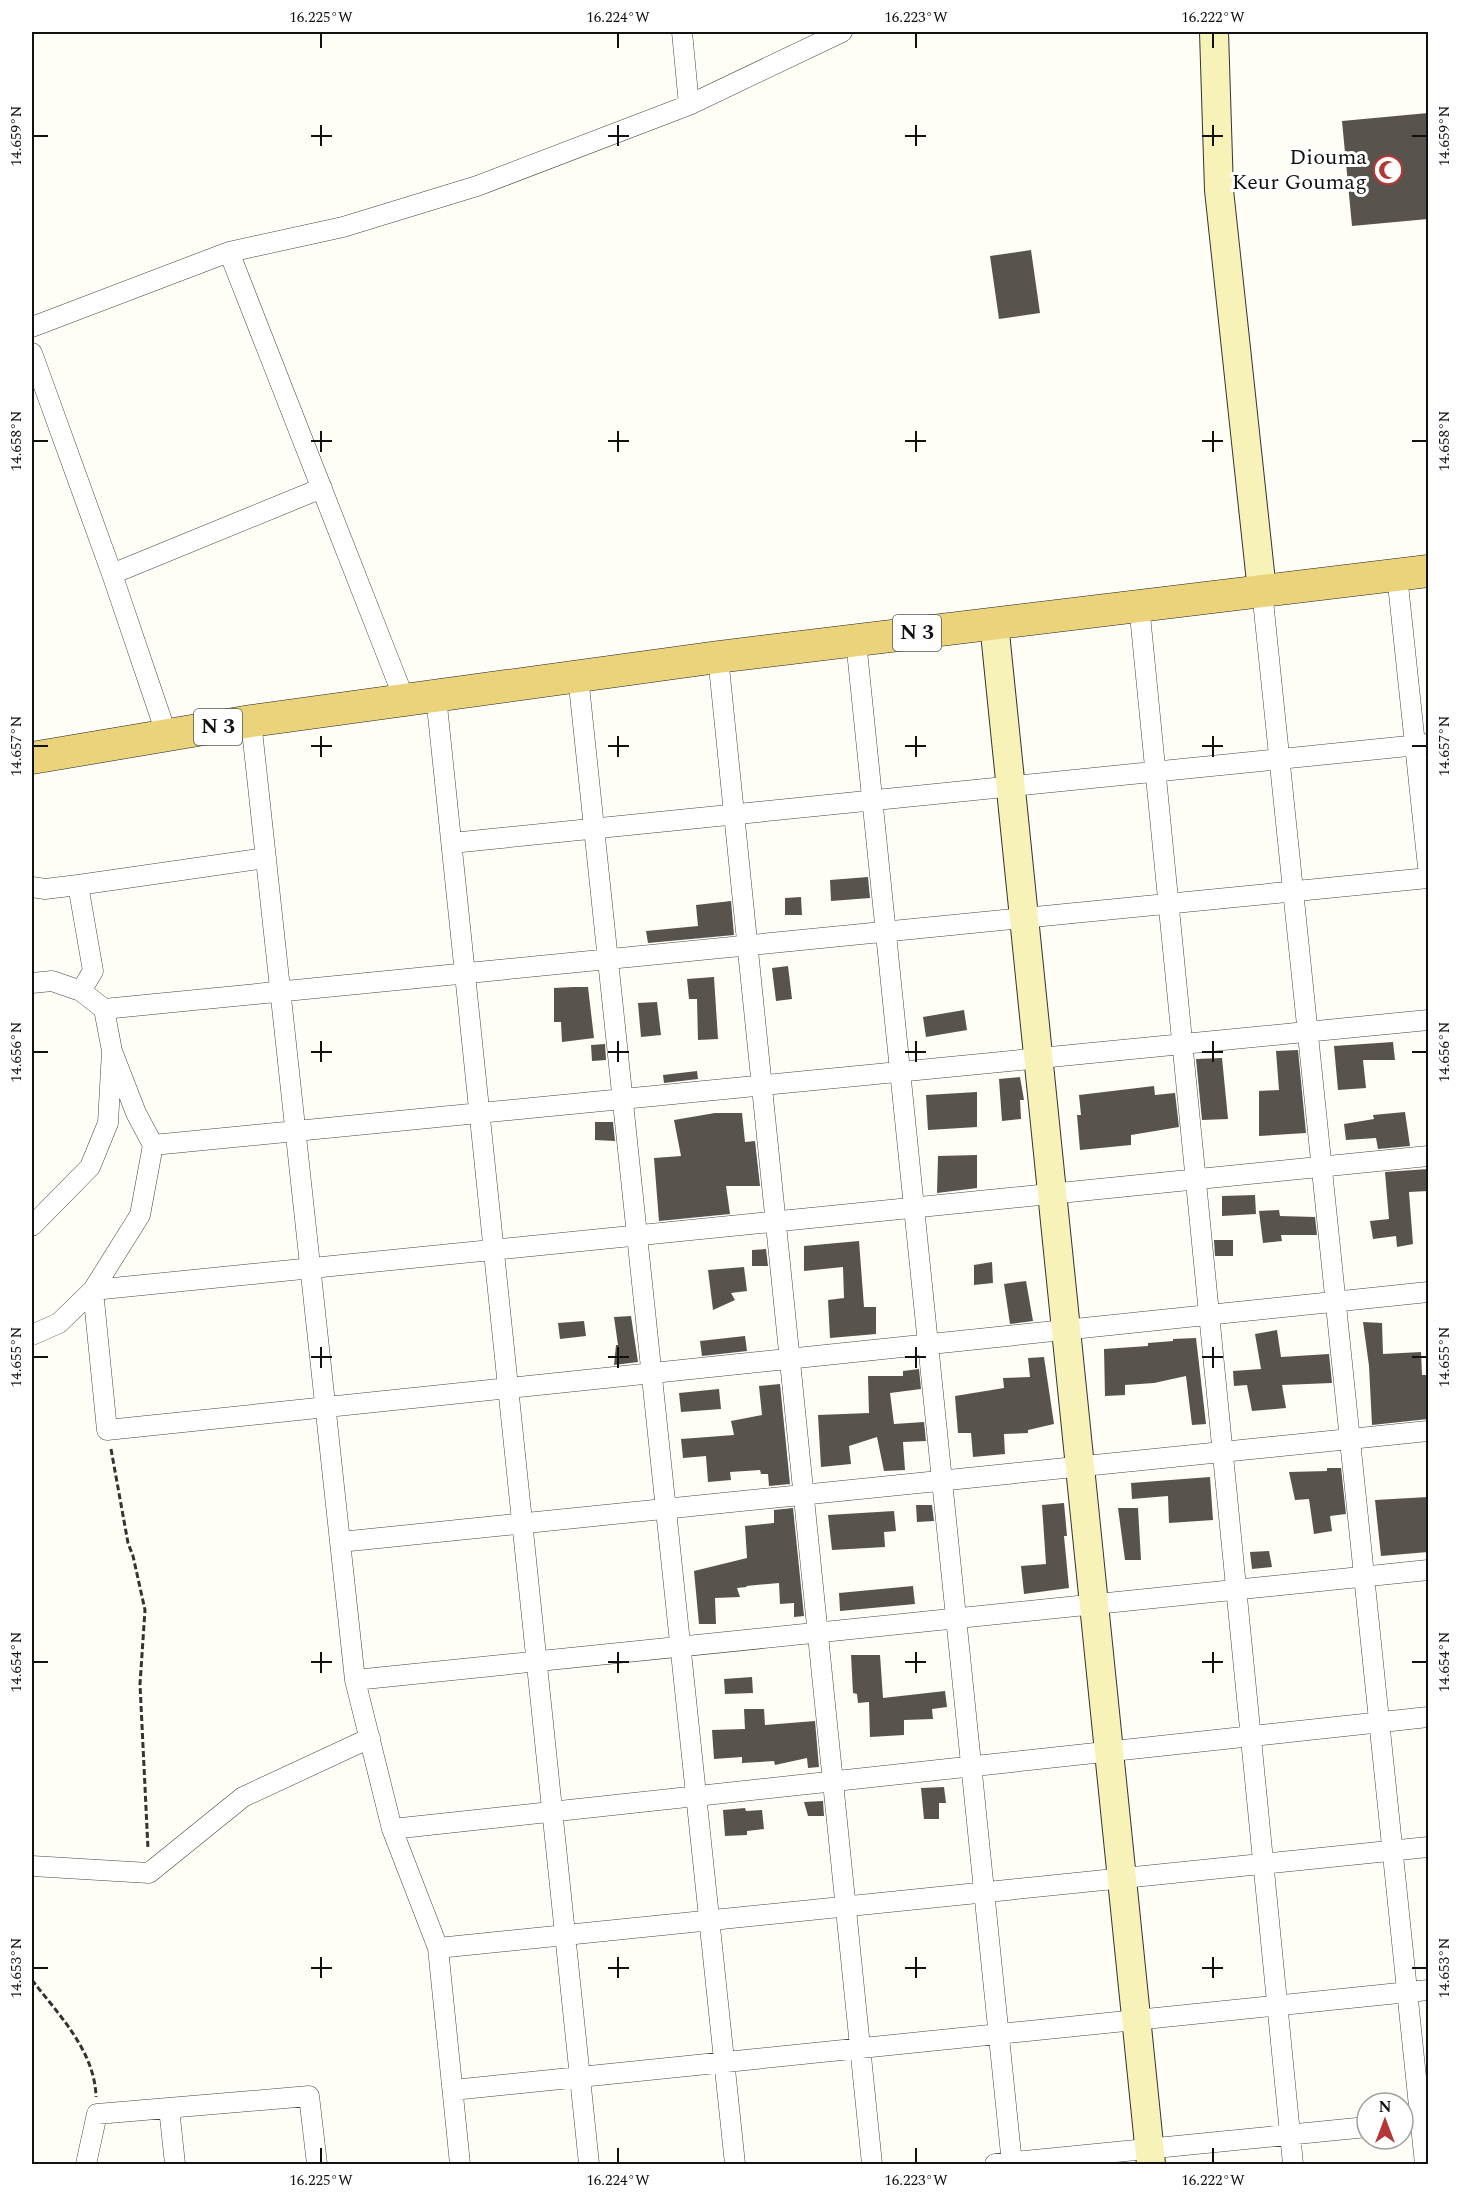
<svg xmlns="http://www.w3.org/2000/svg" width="1460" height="2196" font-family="Spectral,serif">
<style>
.building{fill:#59534e}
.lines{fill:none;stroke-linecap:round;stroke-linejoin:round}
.street-casing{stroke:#444;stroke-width:21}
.secondary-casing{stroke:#333;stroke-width:30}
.primary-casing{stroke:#222;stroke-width:33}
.path{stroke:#333;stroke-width:3;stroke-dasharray:6 3;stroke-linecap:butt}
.street{stroke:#fff;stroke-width:20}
.secondary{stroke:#f6f2b8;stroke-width:28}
.primary{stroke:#ead37a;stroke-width:32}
.ticks{fill:none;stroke:#111;stroke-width:2}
.labels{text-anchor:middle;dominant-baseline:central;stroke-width:6;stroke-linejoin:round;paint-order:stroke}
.shield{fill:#fff;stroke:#585858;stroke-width:1.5}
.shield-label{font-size:21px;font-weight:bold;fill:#111}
.poi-label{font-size:22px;fill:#111;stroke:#fff;text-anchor:end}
.neatline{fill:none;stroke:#111;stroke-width:2}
.ticks-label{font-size:15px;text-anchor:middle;fill:#111}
</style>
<rect width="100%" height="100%" fill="#fefdf6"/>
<path class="building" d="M1428,113V219L1352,226L1342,121Z
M1031,250L1040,313L999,319L990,256Z
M868,877L870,898L831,901L830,880Z
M801,897L802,915H785V898Z
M731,901L734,935L648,943L646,931L698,926L696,905Z
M788,966L792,999L776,1001L772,968Z
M714,977L718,1039L698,1040L697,999H689L687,979Z
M574,987H588L594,1038L562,1042L561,1022H554V988Z
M657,1002L661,1035L641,1037L638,1003Z
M964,1010L967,1030L926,1037L923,1017Z
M1393,1042L1395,1060H1363L1366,1088L1338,1090L1334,1046Z
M605,1044L606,1060L592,1061L591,1045Z
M1298,1050L1306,1133L1259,1136V1091L1279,1090L1276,1051Z
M1222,1058L1228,1119L1202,1120L1196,1059Z
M697,1071L698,1079L664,1083L663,1075Z
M1020,1077L1024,1100H1020L1021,1119L1002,1121L999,1079Z
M1154,1086L1155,1095L1175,1093L1179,1127L1131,1135V1145L1080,1150L1077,1115H1081L1079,1095Z
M977,1092V1127L928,1130L926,1095Z
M1405,1112L1410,1146L1378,1149L1376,1138L1346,1140L1344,1124L1374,1119L1373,1115Z
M715,1113H742L745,1142L755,1141L760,1186H726L730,1214L659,1221L654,1158L681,1156L674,1120Z
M595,1122H613L615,1141L595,1140Z
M977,1155V1188L937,1193L938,1156Z
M1428,1169V1191L1409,1192L1413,1244L1397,1247L1396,1236L1373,1239L1370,1221L1389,1219L1385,1172Z
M1255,1195L1256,1214L1222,1216V1196Z
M1279,1210L1280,1216L1315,1217L1317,1235H1281L1282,1241L1263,1243L1259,1211Z
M1214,1240H1233V1256H1215Z
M859,1241L864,1307H876V1334L830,1338L828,1300L844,1298L843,1267L804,1271V1246Z
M766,1249L768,1266H752V1250Z
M992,1262L993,1283L974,1285V1265Z
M744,1267L747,1291L731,1293L735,1300L713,1310L708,1270Z
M1026,1281L1033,1321L1010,1324L1004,1284Z
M631,1316L638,1362L614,1365L616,1345H618L614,1317Z
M584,1321L586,1336L560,1339L558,1323Z
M1363,1322L1382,1323L1383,1354L1421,1352L1422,1375H1428V1419L1372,1425L1369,1366Z
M1277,1330L1281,1357L1329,1354L1332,1383L1282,1385L1286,1408L1252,1411L1247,1385L1234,1386L1233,1371L1261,1369L1255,1334Z
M745,1336L747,1351L702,1356L700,1341Z
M1196,1338L1206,1424L1192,1425L1186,1376L1154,1383L1125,1385V1395L1105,1396L1104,1349L1148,1346V1343L1173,1341V1339Z
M1044,1357L1054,1424L1028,1430V1433L1004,1434L1005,1454L973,1457L971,1433H958L955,1396L1004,1388L1003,1378L1030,1377L1028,1358Z
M919,1369L921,1389L890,1393L894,1424L924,1422L926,1441L903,1442L905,1470L884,1471L877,1437L849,1446L851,1464L821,1467L818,1415L869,1413L868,1376H903V1371Z
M780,1384L790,1484L769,1486L768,1474H761L760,1470L730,1472L731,1480L708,1482L706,1456L683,1458L681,1439L734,1435L731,1421L762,1415L759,1386Z
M719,1389L721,1409L681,1412L679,1393Z
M1327,1468H1341L1346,1514L1330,1516L1332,1531L1314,1534L1309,1499L1295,1500L1289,1472L1327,1471Z
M1210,1477L1213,1520L1169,1523L1168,1496L1132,1499L1131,1483Z
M1428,1497V1552L1381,1556L1375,1500Z
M1064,1503L1067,1536H1064L1069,1588L1024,1594L1021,1566L1046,1564L1042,1505Z
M916,1505H932L934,1521L917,1522Z
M793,1508L804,1616L794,1617V1603L780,1604L779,1583L746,1586L747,1587L737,1588L740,1597L715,1598L716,1624H699L694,1571L747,1558L745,1526L774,1523V1510Z
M1118,1508H1138L1141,1560H1125Z
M894,1511L896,1531L884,1532L885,1547L832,1550L828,1515Z
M1269,1551L1272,1567L1252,1569L1250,1552Z
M913,1586L915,1604L840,1611L839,1593Z
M851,1655H880L883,1698L945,1691L947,1707L932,1709L933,1719L904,1720V1735L870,1737L869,1702L858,1703L857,1694L853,1693Z
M752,1677L753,1693L725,1694L724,1679Z
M744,1709H764L765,1725L815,1721L819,1767L808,1768L807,1758L775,1765L774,1761L742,1763V1757L714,1759L712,1730L745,1729Z
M944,1787L946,1803H939V1819H924L921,1788Z
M823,1801L824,1816H808L804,1802Z
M745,1808L746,1811L762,1810L764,1829L747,1831V1835L725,1836L723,1810Z"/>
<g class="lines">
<g class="street-casing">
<path id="street" d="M682,32L689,105
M229,252L405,701
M32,327L229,252L343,227L477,186L689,105L842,32
M32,353L112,574L167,736
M112,574L322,488
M1397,575L1428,867
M1262,591L1425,2164
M1139,605L1293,2164
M856,641L1012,2164
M718,657L872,2164
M578,676L735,2164
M436,696L589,2164
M251,721L355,1680L392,1829L438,1948L460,2164
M452,843L1428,744
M78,885L93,971L81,991
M32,887L45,889L78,885L266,858
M32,983L52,981L81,991L104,1009L1428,878
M112,1051L136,1113L153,1145L140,1215L93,1290L107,1430L1428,1292
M153,1145L1428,1020
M32,1226L90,1167L108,1123L112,1051L104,1009
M32,1335L59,1323L93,1290L1428,1156
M340,1542L1428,1431
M355,1680L1428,1570
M392,1829L1428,1717
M32,1866L149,1873L243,1797L370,1738
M438,1948L1428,1847
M453,2090L1428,1990
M169,2108L175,2164
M86,2164L97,2114L309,2096L317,2164
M995,2164L1367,2127"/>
</g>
<g class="secondary-casing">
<path id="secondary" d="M1214,32L1219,190L1262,591
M994,623L1151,2164"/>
</g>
<g class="primary-casing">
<path id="primary" d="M32,758L251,721L718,657L1428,571"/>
</g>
<path class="path" d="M111,1449L128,1543L133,1556L145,1610L140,1684L148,1849
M32,1980C58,2014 95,2051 96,2097"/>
<use href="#street" class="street"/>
<use href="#secondary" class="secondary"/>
<use href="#primary" class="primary"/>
</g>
<path class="ticks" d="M321,33V48M618,33V48M916,33V48M1213,33V48M321,125V146M618,125V146M916,125V146M1213,125V146M33,136H48M311,136H332M608,136H629M905,136H926M1202,136H1223M1412,136H1427M321,431V452M618,431V452M916,431V452M1213,431V452M33,441H48M311,441H332M608,441H629M905,441H926M1202,441H1223M1412,441H1427M321,736V757M618,736V757M916,736V757M1213,736V757M33,746H48M311,746H332M608,746H629M905,746H926M1202,746H1223M1412,746H1427M321,1041V1062M618,1041V1062M916,1041V1062M1213,1041V1062M33,1052H48M311,1052H332M608,1052H629M905,1052H926M1202,1052H1223M1412,1052H1427M321,1347V1368M618,1347V1368M916,1347V1368M1213,1347V1368M33,1357H48M311,1357H332M608,1357H629M905,1357H926M1202,1357H1223M1412,1357H1427M321,1652V1673M618,1652V1673M916,1652V1673M1213,1652V1673M33,1662H48M311,1662H332M608,1662H629M905,1662H926M1202,1662H1223M1412,1662H1427M321,1957V1978M618,1957V1978M916,1957V1978M1213,1957V1978M33,1968H48M311,1968H332M608,1968H629M905,1968H926M1202,1968H1223M1412,1968H1427M321,2148V2163M618,2148V2163M916,2148V2163M1213,2148V2163"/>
<defs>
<g id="mosque-ring" transform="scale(1.5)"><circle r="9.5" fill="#fff" stroke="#b33737" stroke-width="1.5"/><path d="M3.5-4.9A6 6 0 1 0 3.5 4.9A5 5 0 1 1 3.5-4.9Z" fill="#b33737"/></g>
</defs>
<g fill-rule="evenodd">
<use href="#mosque-ring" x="1388" y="170"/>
</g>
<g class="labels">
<g class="shield">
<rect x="893" y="615" width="48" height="36" rx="4.5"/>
<rect x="194" y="709" width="48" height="36" rx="4.5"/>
</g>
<g class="shield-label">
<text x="917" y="633">N 3</text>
<text x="218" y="727">N 3</text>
</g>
<g class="poi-label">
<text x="1367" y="157">Diouma<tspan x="1367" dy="25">Keur Goumag</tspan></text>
</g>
</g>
<rect width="1460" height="2196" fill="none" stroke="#ffffff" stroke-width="66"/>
<g transform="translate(1385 2121)"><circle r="28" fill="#ffffff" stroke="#a0a0a0" stroke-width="1.5"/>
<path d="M0-4.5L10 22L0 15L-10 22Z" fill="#b33737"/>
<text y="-9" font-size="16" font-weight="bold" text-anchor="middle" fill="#111111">N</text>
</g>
<rect x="33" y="33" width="1394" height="2130" class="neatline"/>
<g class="ticks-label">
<text x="321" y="22">16.225°W</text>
<text x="618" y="22">16.224°W</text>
<text x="916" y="22">16.223°W</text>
<text x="1213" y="22">16.222°W</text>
<text transform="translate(16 136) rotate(-90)" y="5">14.659°N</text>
<text transform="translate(1444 136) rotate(-90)" y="5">14.659°N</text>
<text transform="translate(16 441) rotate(-90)" y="5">14.658°N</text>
<text transform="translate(1444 441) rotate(-90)" y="5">14.658°N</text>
<text transform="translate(16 746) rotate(-90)" y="5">14.657°N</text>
<text transform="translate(1444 746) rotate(-90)" y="5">14.657°N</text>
<text transform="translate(16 1052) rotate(-90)" y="5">14.656°N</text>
<text transform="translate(1444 1052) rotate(-90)" y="5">14.656°N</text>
<text transform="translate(16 1357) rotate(-90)" y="5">14.655°N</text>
<text transform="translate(1444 1357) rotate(-90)" y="5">14.655°N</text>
<text transform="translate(16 1662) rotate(-90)" y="5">14.654°N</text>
<text transform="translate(1444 1662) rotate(-90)" y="5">14.654°N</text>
<text transform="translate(16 1968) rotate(-90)" y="5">14.653°N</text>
<text transform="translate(1444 1968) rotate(-90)" y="5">14.653°N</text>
<text x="321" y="2185">16.225°W</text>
<text x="618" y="2185">16.224°W</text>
<text x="916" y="2185">16.223°W</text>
<text x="1213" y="2185">16.222°W</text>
</g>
</svg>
